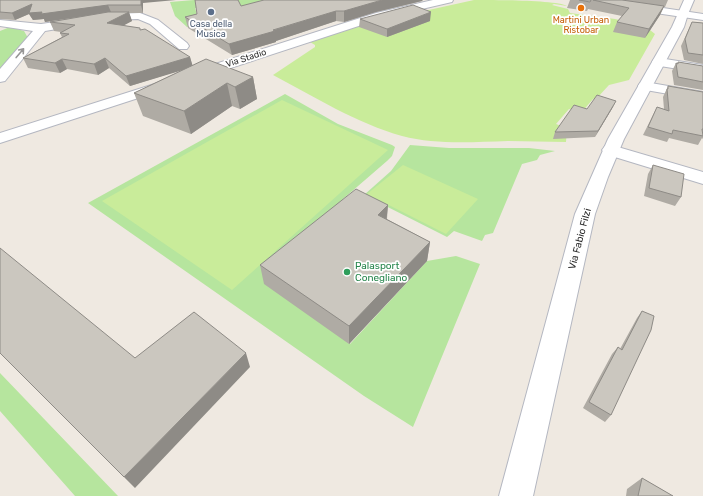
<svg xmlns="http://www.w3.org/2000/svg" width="703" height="496" font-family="Rubik,sans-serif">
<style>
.green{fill:#b6e59e}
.pitch{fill:#c9ec9a}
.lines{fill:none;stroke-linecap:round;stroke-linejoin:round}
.minor-casing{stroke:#b4b7c1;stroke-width:2}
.tertiary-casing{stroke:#b4b7c1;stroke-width:2}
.minor{fill:#fff;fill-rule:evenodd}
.tertiary{fill:#fff;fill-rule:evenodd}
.wall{fill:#afaba4}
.shaded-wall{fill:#8e8b86}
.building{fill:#cbc7bf;stroke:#8e8b86}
.oneway{stroke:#969696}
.food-dot{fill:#e8710a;stroke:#fff;stroke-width:1.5}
.service-dot{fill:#5c6f8a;stroke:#fff;stroke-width:1.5}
.leisure-dot{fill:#2e9e5b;stroke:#fff;stroke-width:1.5}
.labels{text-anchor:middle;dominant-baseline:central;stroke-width:3.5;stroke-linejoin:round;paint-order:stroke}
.far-food-label{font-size:9px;fill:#c56008;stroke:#fff}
.far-service-label{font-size:9px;fill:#4e5e75;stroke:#fff}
.far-street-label{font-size:9px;fill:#2e2e2e;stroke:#fff}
.street-label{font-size:10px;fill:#2e2e2e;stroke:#fff}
.leisure-label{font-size:10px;fill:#27864d;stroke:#fff;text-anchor:start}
</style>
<rect width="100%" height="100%" fill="#efe9e1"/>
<path class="green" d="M194,0H296L255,11L227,5L195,8L200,24L187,27L175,16L170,2Z
M10,27L24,31L28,38L0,69V31Z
M285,94L338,124L392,145L395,147L392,156L387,161L343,199L346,216L350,344L427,261L456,256L480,264L413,427L364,396L88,203Z
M410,145L449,148H529L555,151L540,155L537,160L522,164L493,233L485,235L482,241L454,231L447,237L364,195L391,171Z
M0,373L118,496H75L0,411Z"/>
<path class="pitch" d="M474,0C490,0 558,0 567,6L554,4L552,5L568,9L570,13L615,19L645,26L655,34L629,80L609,85L597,98L593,99L581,113L569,109L556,124L567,128L566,142C546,142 527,141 508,141C473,142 436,145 402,136C356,123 315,97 273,75L315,47V45L310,42L347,28Z
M282,100L388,150L232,290L102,201Z
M403,165L478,199L446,234L367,194Z"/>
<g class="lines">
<g class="minor-casing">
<path id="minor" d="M433,0H453L452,2L383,18L200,78L195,79L190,78L188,75L190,72L376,13Z
M583,0H610L703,14V20L588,3Z
M140,13L158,20L187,43L189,46L187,49H179L150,24L138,19L111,20L45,31L5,81L0,82V69L33,31L0,26V20L41,24L111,14Z
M659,58L703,65V73L654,65L652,62L654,59Z
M164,81L169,82L171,85L169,88L0,143V133Z
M645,82L703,92V100L640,89L638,86L640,83Z
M611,145L703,172V184L605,154L602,150L605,146Z"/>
</g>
<g class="tertiary-casing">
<path id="tertiary" d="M684,0H694L688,14L684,27L624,139L608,177L595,214L533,496H499L575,214L608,139L672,27Z"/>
</g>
<use href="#minor" class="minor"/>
<use href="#tertiary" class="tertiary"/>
</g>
<path class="wall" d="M0,0L143,3V13H129L132,21L123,25L141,30L190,57L192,65L253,77L257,99L240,109L232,106L191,134L143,116L134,93L184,69L130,86L109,68L98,75L67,69L60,73L28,68L23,58L62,37L60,33L61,32L54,31L50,22L71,18L45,22L44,19L33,20L29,14L15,20L0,19Z
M570,0H668L665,7H664L660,15L645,38L613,32L617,22L622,16L588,9L587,11L567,8Z
M422,1L376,12L344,22L336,21L276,41V42L232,55L188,28L185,17L197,14L241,6Z
M360,19L430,21L387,37L359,27Z
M692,22L703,23V64L684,60L681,46Z
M678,62L703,66V90L674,85L672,71L676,63L677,64Z
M668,86L703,92V139L702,138L698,145L669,138L667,142L643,135L657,107L664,109L663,97Z
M613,107L595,137L553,139L555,132L587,109Z
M653,165L681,197L675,206L644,196L648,174Z
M388,205L387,219L430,242L427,261L349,344L264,284L260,265Z
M642,311L611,415L605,422L583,408L612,354L618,347L620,349L637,318Z
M642,478L673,496H626L627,489Z"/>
<path class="shaded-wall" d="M141,0H176L143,3V13L141,5Z
M382,0H423L422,1L376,12L344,22V11Z
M32,4L108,5L111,12L45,22L44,19L33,20L29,14L15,20L12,13Z
M664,6L660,15L645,38L649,29Z
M336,11V21L276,41V42L232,55L229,44Z
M129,12L132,21L110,33L107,23Z
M431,12L430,21L387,37V29Z
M190,57L193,67L130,86L126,76Z
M105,58L109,68L98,75L94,64Z
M62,59L67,69L60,73L55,63Z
M253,77L257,99L240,109L235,87Z
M227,83L232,106L191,134L184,111Z
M616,101L613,107L595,137L598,131Z
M388,205L386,224L378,215Z
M430,242L427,261L349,344V326Z
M246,353L250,367L135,488L124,477Z"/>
<path class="building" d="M0,0H141V5H108L41,14L42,12L29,13L32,4L12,13L0,12Z
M195,0H238L241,6L264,0H382L344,11H336L273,30L275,31L229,44L185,17L197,14Z
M579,0H591L590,2Z
M593,0H622L664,6L649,29L617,22L629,8Z
M413,5L431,12L387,29L360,19Z
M108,12H129L107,23L140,28V30L145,29L190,57L126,76L105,58L94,64L62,59L55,63L23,58L69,34L60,33L75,25L50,22Z
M692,22L703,23V55L688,53L685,39Z
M206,59L253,77L235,87L227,83L184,111L134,93Z
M678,62L703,66V82L678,77L676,63L678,64Z
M668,86L703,92V129H702L703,136L673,130L672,134L648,127L657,107L669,111L667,89H668Z
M597,95L616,101L598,131L555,132L574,105L587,109Z
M653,165L684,174L681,197L649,188Z
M356,189L388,205L378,215L430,242L349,326L260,265Z
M0,248L135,358L194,312L246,353L124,477L0,353Z
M642,311L654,316L651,330L611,415L589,402L618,347L622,350Z
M642,478L673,496H638Z"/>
<defs><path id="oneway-shaft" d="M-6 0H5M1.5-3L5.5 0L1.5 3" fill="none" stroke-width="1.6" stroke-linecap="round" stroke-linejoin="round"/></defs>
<use class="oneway" href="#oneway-shaft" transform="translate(20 53) rotate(-50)"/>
<circle class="food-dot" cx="581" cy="8" r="4"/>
<circle class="service-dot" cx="211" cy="12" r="4"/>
<circle class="leisure-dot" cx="347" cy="272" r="4"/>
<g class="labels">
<g class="far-food-label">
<text x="581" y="20">Martini Urban<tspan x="581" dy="10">Ristobar</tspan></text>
</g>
<g class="far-service-label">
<text x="211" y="24">Casa della<tspan x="211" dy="10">Musica</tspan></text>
</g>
<g class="far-street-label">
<text transform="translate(246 58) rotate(-18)">Via Stadio</text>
</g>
<g class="street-label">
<text transform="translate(580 239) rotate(-75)">Via Fabio Filzi</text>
</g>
<g class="leisure-label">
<text x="355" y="266">Palasport<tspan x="355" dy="12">Conegliano</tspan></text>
</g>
</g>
</svg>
